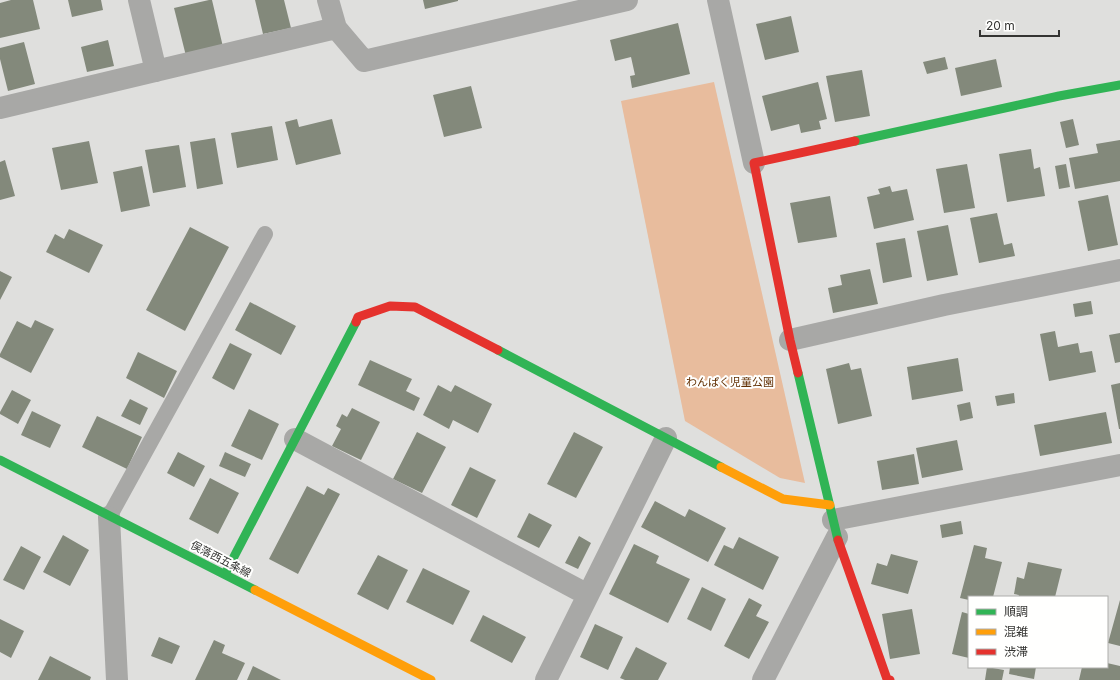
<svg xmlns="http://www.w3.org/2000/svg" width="1120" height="680" font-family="Inter,'Noto Sans JP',sans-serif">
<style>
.green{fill:#e8bc9d}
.building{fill:#83897b}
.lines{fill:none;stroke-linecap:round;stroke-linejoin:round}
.lane{stroke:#a8a8a6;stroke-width:16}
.street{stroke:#a8a8a6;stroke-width:22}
.fast{stroke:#30b455;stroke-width:9}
.slow{stroke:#ff9f0a;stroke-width:9}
.jam{stroke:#e5322d;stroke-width:9}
.labels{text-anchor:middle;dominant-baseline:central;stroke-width:4;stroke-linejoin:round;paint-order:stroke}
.park-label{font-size:11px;fill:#623003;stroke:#fffffe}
.street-label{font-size:11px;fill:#343432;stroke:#fffffe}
</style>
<rect width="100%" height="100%" fill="#dfdfdd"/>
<path class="green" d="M714,82L805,483L780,478L685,421L621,101Z"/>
<path class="building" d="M11,0H33L40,29L0,38V3Z
M68,0H101L103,10L72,17Z
M209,0H212L223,47L186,56L174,8Z
M255,0H284L291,28L263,34Z
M423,0H458V1L425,9Z
M791,16L799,52L765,60L756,24Z
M678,23L690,74L632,88L630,76L635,75L631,57L615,61L610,40Z
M108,40L114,66L87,72L81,47Z
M24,42L35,84L8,91L0,59V48Z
M945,57L948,69L927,74L923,62Z
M996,59L1002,87L961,96L955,68Z
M862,70L870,116L835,122L826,76Z
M818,82L827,119L819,121L821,129L801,133L799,124L771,131L762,96Z
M471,86L482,128L444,137L433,95Z
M297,119L299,127L332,119L341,154L296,165L285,122Z
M1073,119L1079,145L1066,148L1060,122Z
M272,126L278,160L237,168L231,133Z
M215,138L223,184L197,189L190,142Z
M1120,140V181L1075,189L1069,158L1098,153L1096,144Z
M89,141L98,183L61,190L52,148Z
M179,145L186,187L153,193L145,150Z
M1031,149L1034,169L1040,167L1045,196L1007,202L999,154Z
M5,160L15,196L0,200V162Z
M967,164L975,208L944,213L936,169Z
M1066,164L1070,187L1059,189L1055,166Z
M142,166L150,206L121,212L113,172Z
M890,186L892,192L907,189L914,220L874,229L867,197L880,194L878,189Z
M1108,195L1118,245L1088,251L1078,201Z
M830,196L837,237L798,243L790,203Z
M997,213L1004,245L1012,243L1015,256L979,263L970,218Z
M948,225L958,275L927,281L917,231Z
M190,227L229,247L185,331L146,310Z
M69,229L103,245L89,273L46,252L55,234L64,239Z
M905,238L912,277L883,283L876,243Z
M870,269L878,304L833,313L828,288L842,285L840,275Z
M0,271L12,277L0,300Z
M1091,301L1093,314L1075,317L1073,304Z
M250,302L296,326L281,355L235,330Z
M35,320L54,329L31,373L0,357V354L17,321L31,328Z
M1055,331L1058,347L1078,343L1080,353L1092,351L1096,372L1049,381L1040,334Z
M1120,333V362L1115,363L1109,335Z
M230,343L252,354L234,390L212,378Z
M138,352L177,371L164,398L126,378Z
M958,358L963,391L912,400L907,367Z
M370,360L412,379L406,391L420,398L414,411L358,385Z
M849,363L851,370L861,368L872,416L838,424L826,369Z
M1120,383V429H1119L1111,385Z
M438,385L451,392L455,385L492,404L478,433L453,420L449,429L423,415Z
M12,390L31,400L18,424L0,414V412Z
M1014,393L1015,403L997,406L995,396Z
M130,399L148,408L140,425L121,416Z
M970,402L973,418L960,421L957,405Z
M352,408L380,422L361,460L332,446L341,429L336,426L342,414L347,417Z
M249,409L279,424L262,460L231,446Z
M32,411L61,425L50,448L21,435Z
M1106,412L1112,443L1040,456L1034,425Z
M97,416L142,437L127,469L82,447Z
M417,432L446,447L422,493L393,479Z
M574,432L603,447L576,498L547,484Z
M957,440L963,470L922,478L916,448Z
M178,452L205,466L194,487L167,473Z
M225,452L251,464L245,477L219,466Z
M914,454L919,484L882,490L877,461Z
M470,467L496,480L477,518L451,505Z
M210,478L239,493L218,534L189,519Z
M307,486L324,495L328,488L340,494L298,574L269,559Z
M655,501L685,517L689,509L726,528L708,562L641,527Z
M529,513L552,525L539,548L517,537Z
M961,521L963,534L942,538L940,525Z
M63,535L89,550L70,586L43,572Z
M579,536L591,543L578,569L565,563Z
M739,537L779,557L763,590L714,565L724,545L733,549Z
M634,544L659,556L656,563L690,579L668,623L609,594Z
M974,545L987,548L985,558L1002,562L993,597H969V600L960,598Z
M21,546L41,557L24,590L3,580Z
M891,554L918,561L908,594L871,584L877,563L887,566Z
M378,555L408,570L388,610L357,594Z
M1028,562L1062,569L1055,597H1018L1019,595L1014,594L1017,577L1024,579Z
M423,568L470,591L453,625L406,602Z
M702,587L726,599L711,631L687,619Z
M749,598L762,605L756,616L769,622L749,659L724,646Z
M1120,600V646L1108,643Z
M912,609L920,654L890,659L882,614Z
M962,612L969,614V658L952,654Z
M483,615L526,637L512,663L470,641Z
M0,619L24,631L11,658L0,652Z
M595,624L623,637L608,670L580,657Z
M159,637L180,646L172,664L151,656Z
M214,640L225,645L222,653L245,663L237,680H195Z
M636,647L667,663L658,680H625L620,678Z
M50,656L91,677L90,680H38Z
M1107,663L1120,666V680H1079L1082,667H1107Z
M253,666L281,680H247Z
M987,667L1004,670L1002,680H985Z
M1010,667H1036L1034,679L1009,674Z"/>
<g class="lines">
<path class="lane" d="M109,517L265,234"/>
<path class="street" d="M139,0L156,71
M718,0L754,163
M336,28L364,61L627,0
M0,108L336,28L328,0
M790,340L944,305L1120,270
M295,439L588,595
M109,517L117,680
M833,520L1120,465
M546,680L666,438
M763,680L837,537"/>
<path class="fast" d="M855,141L1059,96L1120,85
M498,350L721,467
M798,373L838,540
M0,460L255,590
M225,574L356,322"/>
<path class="slow" d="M721,467L783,499L830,505
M255,590L431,680"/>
<path class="jam" d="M356,322L358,317L390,306L415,307L498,350
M798,373L790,340L754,163L855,141
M838,540L887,679L890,680"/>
</g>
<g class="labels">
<g class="park-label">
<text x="730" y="382">わんぱく児童公園</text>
</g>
<g class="street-label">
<text transform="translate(221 559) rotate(27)">俣落西五条線</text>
</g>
</g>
<rect x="968" y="596" width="140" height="72" fill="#fffffe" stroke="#aeaeac"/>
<rect x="976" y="609" width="20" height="6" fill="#30b455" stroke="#aeaeac"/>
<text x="1004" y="616" font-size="12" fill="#343432">順調</text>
<rect x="976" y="629" width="20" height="6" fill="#ff9f0a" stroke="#aeaeac"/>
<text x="1004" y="636" font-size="12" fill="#343432">混雑</text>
<rect x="976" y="649" width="20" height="6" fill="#e5322d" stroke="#aeaeac"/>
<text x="1004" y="656" font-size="12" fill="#343432">渋滞</text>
<path d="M980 30v6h79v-6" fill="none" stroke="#343432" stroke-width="2"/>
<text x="986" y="30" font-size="12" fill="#343432" stroke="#fffffe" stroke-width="3" paint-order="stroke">20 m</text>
</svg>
